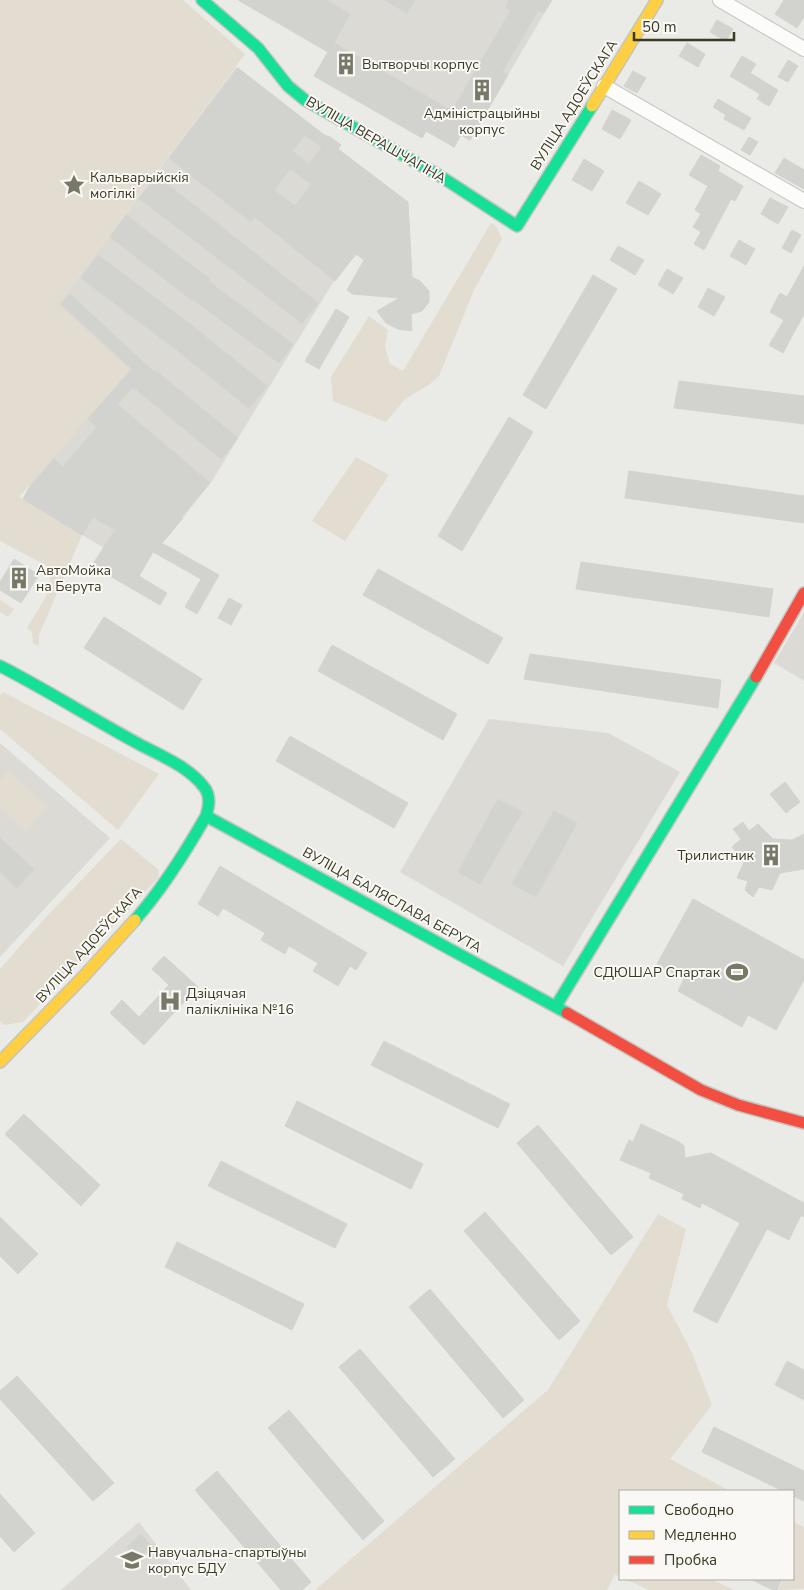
<svg xmlns="http://www.w3.org/2000/svg" width="804" height="1590" font-family="'Nunito Sans',sans-serif">
<style>
.built{fill:#dbdad4}
.green{fill:#e2dcd1}
.building{fill:#d2d2ce;stroke:#d3d3cf;fill-rule:evenodd}
.lines{fill:none;stroke-linecap:round;stroke-linejoin:round}
.street-casing{stroke:#c6c6c1;stroke-width:16}
.fast-casing{stroke:#c5c5c0;stroke-width:14}
.slow-casing{stroke:#c5c5c0;stroke-width:14}
.jam-casing{stroke:#c5c5c0;stroke-width:14}
.street{stroke:#fcfcfb;stroke-width:14}
.fast{stroke:#16e098;stroke-width:11}
.slow{stroke:#ffcf43;stroke-width:11}
.jam{stroke:#f24e42;stroke-width:11}
.labels{text-anchor:middle;dominant-baseline:central;stroke-width:4;stroke-linejoin:round;paint-order:stroke}
.poi-label{font-size:14px;fill:#3a3b25;stroke:#f9f8f4;text-anchor:start}
.street-label{font-size:14px;fill:#3a3b25;stroke:#f9f8f4}
</style>
<rect width="100%" height="100%" fill="#eaeae6"/>
<path class="built" d="M239,0H552L470,140L461,135L454,147L426,131L422,138L314,76L328,52Z
M236,67L322,133L329,136L341,145L338,149L390,189L212,481L167,538L133,526L103,576L91,567L104,548L23,499L29,486L58,304Z
M804,612V681L774,663Z
M489,719L608,733L680,772L563,966L400,872Z
M0,743L110,838L0,957Z
M139,1522L191,1590H61L116,1542Z"/>
<path class="green" d="M0,0H183L245,54L58,304L130,370L19,497L82,535L39,635V646L33,643L32,632L27,628L44,600L51,583L46,565L0,541Z
M491,223L496,226L502,239L474,290L439,376L430,384L405,399L386,422L333,401L331,377L369,316L388,330L385,347L390,364L403,371Z
M356,457L389,475L345,541L312,521Z
M0,600L14,609L8,617L0,612Z
M3,692L159,774L118,830L0,729V695Z
M9,771L48,807L25,832L0,808V780Z
M121,839L159,870L158,878L23,1022L4,1025L0,1021V969L45,918Z
M658,1214L686,1229L667,1305L692,1353L712,1405L670,1459L730,1491H620V1577L615,1574L607,1590H315L548,1390Z
M793,1522L804,1527V1589L778,1590L784,1579H793Z
M625,1579H711L734,1590H649Z"/>
<path class="building" d="M238,0H325L350,14L334,43L452,111L511,10L506,8L509,0H552L544,13L538,11L502,72L508,75L470,140L461,135L454,147L426,131L422,138L314,76L328,52Z
M385,0H415L407,13Z
M784,0H804V17L797,28L775,14Z
M717,20L733,29L726,41L710,32Z
M687,43L705,54L698,67L679,56Z
M742,56L756,64L750,73L778,90L769,106L757,99L760,94L730,76Z
M788,60L798,66L788,82L778,77Z
M238,68L328,138L329,136L341,145L338,149L408,202L412,277L420,281L429,291V302L422,311L411,314L412,331L398,329L386,323L377,311L399,298L352,294L347,290L364,260L356,254L335,281L255,217L251,222L169,158ZM305,135L322,147L309,164L292,151ZM290,169L311,184L295,206L274,190Z
M633,71L646,78L637,93L624,86Z
M718,99L751,118L744,130L724,119L726,115L713,107Z
M612,110L631,120L620,139L602,129Z
M749,137L758,142L750,155L741,150Z
M701,155L720,166L718,171L743,186L735,201L731,199L704,250L694,244L701,232L693,227L701,214L695,210L708,186L689,175Z
M784,158L804,170V189L775,173Z
M584,159L604,171L592,191L572,180Z
M157,176L318,303L302,323L139,198Z
M639,181L661,194L648,215L626,203Z
M770,198L788,207L778,224L761,214Z
M126,215L210,279L208,281L293,344L279,363L194,300L193,301L110,237Z
M792,230L801,235L791,253L782,248Z
M739,240L755,249L746,265L730,256Z
M618,246L644,260L635,275L610,260Z
M98,255L195,328L267,386L249,408L163,339H162L81,278Z
M804,266V314L783,353L769,345L784,320L770,312L780,293L787,297Z
M667,269L683,278L673,294L658,285Z
M593,275L617,289L546,409L523,395Z
M708,288L725,297L714,316L698,307Z
M70,294L154,372L156,371L238,438L221,459L133,387L117,404L210,483L181,517L183,518L162,543L219,575L197,614L185,607L201,579L153,552L139,576L167,593L160,605L105,573L103,576L91,567L115,530L93,517L82,535L23,499L29,488L54,459L63,467L97,427L88,419L132,369L61,304Z
M336,309L349,317L319,369L305,361Z
M679,381L804,396V424L674,408Z
M509,417L533,432L462,551L438,536Z
M629,471L804,496V523L625,498Z
M14,559L39,575L21,603L0,590V582Z
M581,562L773,589L769,617L576,589Z
M378,569L503,638L488,664L363,595Z
M229,598L242,605L231,625L218,618Z
M104,617L202,679L183,710L84,648Z
M332,645L457,714L443,740L318,671Z
M530,654L721,680L718,708L524,679Z
M290,736L408,803L394,828L276,761Z
M785,782L800,802L786,813L770,794Z
M498,799L522,812L480,884L458,872Z
M554,811L577,823L536,897L512,884Z
M743,822L749,831L758,824L773,839L792,840L804,834V869L780,873L772,890L759,887L753,897L745,890L748,881L737,878L744,862L732,847L741,839L733,829Z
M0,838L34,869L17,888L0,872Z
M220,866L367,953L356,970L350,966L338,986L313,971L318,963L289,946L285,954L261,940L265,933L223,908L218,916L198,904Z
M693,899L804,960V980L776,1030L748,1015L742,1027L678,991L684,979L657,964Z
M164,956L198,987L144,1045L110,1013L122,1000L139,1017L169,985L152,969Z
M384,1041L510,1104L498,1128L371,1065Z
M297,1101L423,1164L411,1189L285,1126Z
M24,1114L100,1185L81,1206L5,1134Z
M641,1124L679,1142L684,1146L685,1158L711,1153L804,1203V1217L801,1215L789,1240L767,1229L717,1323L693,1311L740,1223L702,1203L700,1208L682,1199L684,1194L649,1178L651,1173L620,1160L629,1140L633,1142Z
M538,1125L633,1237L611,1255L517,1143Z
M221,1161L347,1224L335,1248L208,1186Z
M485,1212L580,1321L559,1340L464,1231Z
M0,1217L38,1254L18,1274L0,1256Z
M177,1242L304,1304L292,1330L165,1267Z
M430,1289L524,1400L503,1418L409,1307Z
M360,1349L455,1459L433,1477L339,1367Z
M787,1361L804,1370V1400L775,1385Z
M17,1376L114,1483L93,1501L0,1399V1391Z
M289,1410L384,1521L363,1540L268,1428Z
M714,1427L804,1471V1501L793,1496V1491H783L702,1452Z
M217,1471L311,1582L302,1590H281L195,1490Z
M0,1494L35,1533L14,1552L0,1536Z
M141,1534L152,1547L138,1560L127,1547Z
M750,1579H782L777,1590H773Z"/>
<g class="lines">
<g class="street-casing">
<path id="street" d="M720,0L804,49
M604,86L804,201"/>
</g>
<g class="fast-casing">
<path id="fast" d="M202,0L258,48L288,86L305,100L440,176L517,226L592,106
M0,666C47,690 91,718 137,743C159,755 188,766 204,787C211,796 209,806 206,816L567,1013
M135,920C163,888 185,853 206,816
M556,1006L756,677"/>
</g>
<g class="slow-casing">
<path id="slow" d="M592,106L657,0
M0,1062L84,976L135,920"/>
</g>
<g class="jam-casing">
<path id="jam" d="M756,677L804,593
M567,1013L701,1090L738,1105L804,1123"/>
</g>
<use href="#street" class="street"/>
<use href="#fast" class="fast"/>
<use href="#slow" class="slow"/>
<use href="#jam" class="jam"/>
</g>
<defs>
<g id="building-bare" transform="scale(1.725)"><path d="M-4-6H4V6H1V3H-1V6H-4ZM-2.5-4.3h1.7v1.8h-1.7ZM.8-4.3h1.7v1.8H.8ZM-2.5-1h1.7V.8h-1.7ZM.8-1h1.7V.8H.8Z" fill="#787869" stroke="#f9f8f4" stroke-width="2.5" paint-order="stroke"/></g>
<g id="sight-bare" transform="scale(1.725)"><path d="M0-6L1.8-2.2L6-1.7L2.9 1.2L3.7 5.4L0 3.3L-3.7 5.4L-2.9 1.2L-6-1.7L-1.8-2.2Z" fill="#787869" stroke="#f9f8f4" stroke-width="2.5" paint-order="stroke"/></g>
<g id="stadium-bare" transform="scale(1.725)"><path d="M0-5a6.5 5 0 1 0 0 10a6.5 5 0 1 0 0-10ZM-3.5-1.8h7v3.6h-7Z" fill="#787869" stroke="#f9f8f4" stroke-width="2.5" paint-order="stroke"/></g>
<g id="hospital-bare" transform="scale(1.725)"><path d="M-5-5h3v3.5h4V-5h3V5h-3V1.5h-4V5h-3Z" fill="#787869" stroke="#f9f8f4" stroke-width="2.5" paint-order="stroke"/></g>
<g id="university-bare" transform="scale(1.725)"><path d="M0-5L7-2L0 1L-7-2ZM-4 1L0 2.5L4 1V4Q0 6-4 4Z" fill="#787869" stroke="#f9f8f4" stroke-width="2.5" paint-order="stroke"/></g>
</defs>
<g fill-rule="evenodd">
<use href="#building-bare" x="346" y="64"/>
<use href="#building-bare" x="482" y="90"/>
<use href="#sight-bare" x="74" y="185"/>
<use href="#building-bare" x="19" y="578"/>
<use href="#building-bare" x="771" y="855"/>
<use href="#stadium-bare" x="737" y="972"/>
<use href="#hospital-bare" x="170" y="1001"/>
<use href="#university-bare" x="132" y="1560"/>
</g>
<g class="labels">
<g class="poi-label">
<text x="362" y="64">Вытворчы корпус</text>
<text x="482" y="113" text-anchor="middle">Адміністрацыйны<tspan x="482" dy="16">корпус</tspan></text>
<text x="90" y="177">Кальварыйскія<tspan x="90" dy="16">могілкі</tspan></text>
<text x="36" y="570">АвтоМойка<tspan x="36" dy="16">на Берута</tspan></text>
<text x="754" y="855" text-anchor="end">Трилистник</text>
<text x="720" y="972" text-anchor="end">СДЮШАР Спартак</text>
<text x="186" y="993">Дзіцячая<tspan x="186" dy="16">паліклініка №16</tspan></text>
<text x="148" y="1552">Навучальна-спартыўны<tspan x="148" dy="16">корпус БДУ</tspan></text>
</g>
<g class="street-label">
<text transform="translate(574 105) rotate(-58)">ВУЛІЦА АДОЕЎСКАГА</text>
<text transform="translate(376 140) rotate(30)">ВУЛІЦА ВЕРАШЧАГІНА</text>
<text transform="translate(392 900) rotate(29)">ВУЛІЦА БАЛЯСЛАВА БЕРУТА</text>
<text transform="translate(89 945) rotate(-48)">ВУЛІЦА АДОЕЎСКАГА</text>
</g>
</g>
<rect x="619" y="1490" width="175" height="90" fill="#f9f8f4" stroke="#adaca1"/>
<rect x="629" y="1506" width="25" height="8" fill="#16e098" stroke="#adaca1"/>
<text x="664" y="1515" font-size="15" fill="#3a3b25">Свободно</text>
<rect x="629" y="1531" width="25" height="8" fill="#ffcf43" stroke="#adaca1"/>
<text x="664" y="1540" font-size="15" fill="#3a3b25">Медленно</text>
<rect x="629" y="1556" width="25" height="8" fill="#f24e42" stroke="#adaca1"/>
<text x="664" y="1565" font-size="15" fill="#3a3b25">Пробка</text>
<path d="M634 32v8h100v-8" fill="none" stroke="#3a3b25" stroke-width="2.5"/>
<text x="642" y="32" font-size="15" fill="#3a3b25" stroke="#f9f8f4" stroke-width="4" paint-order="stroke">50 m</text>
</svg>
